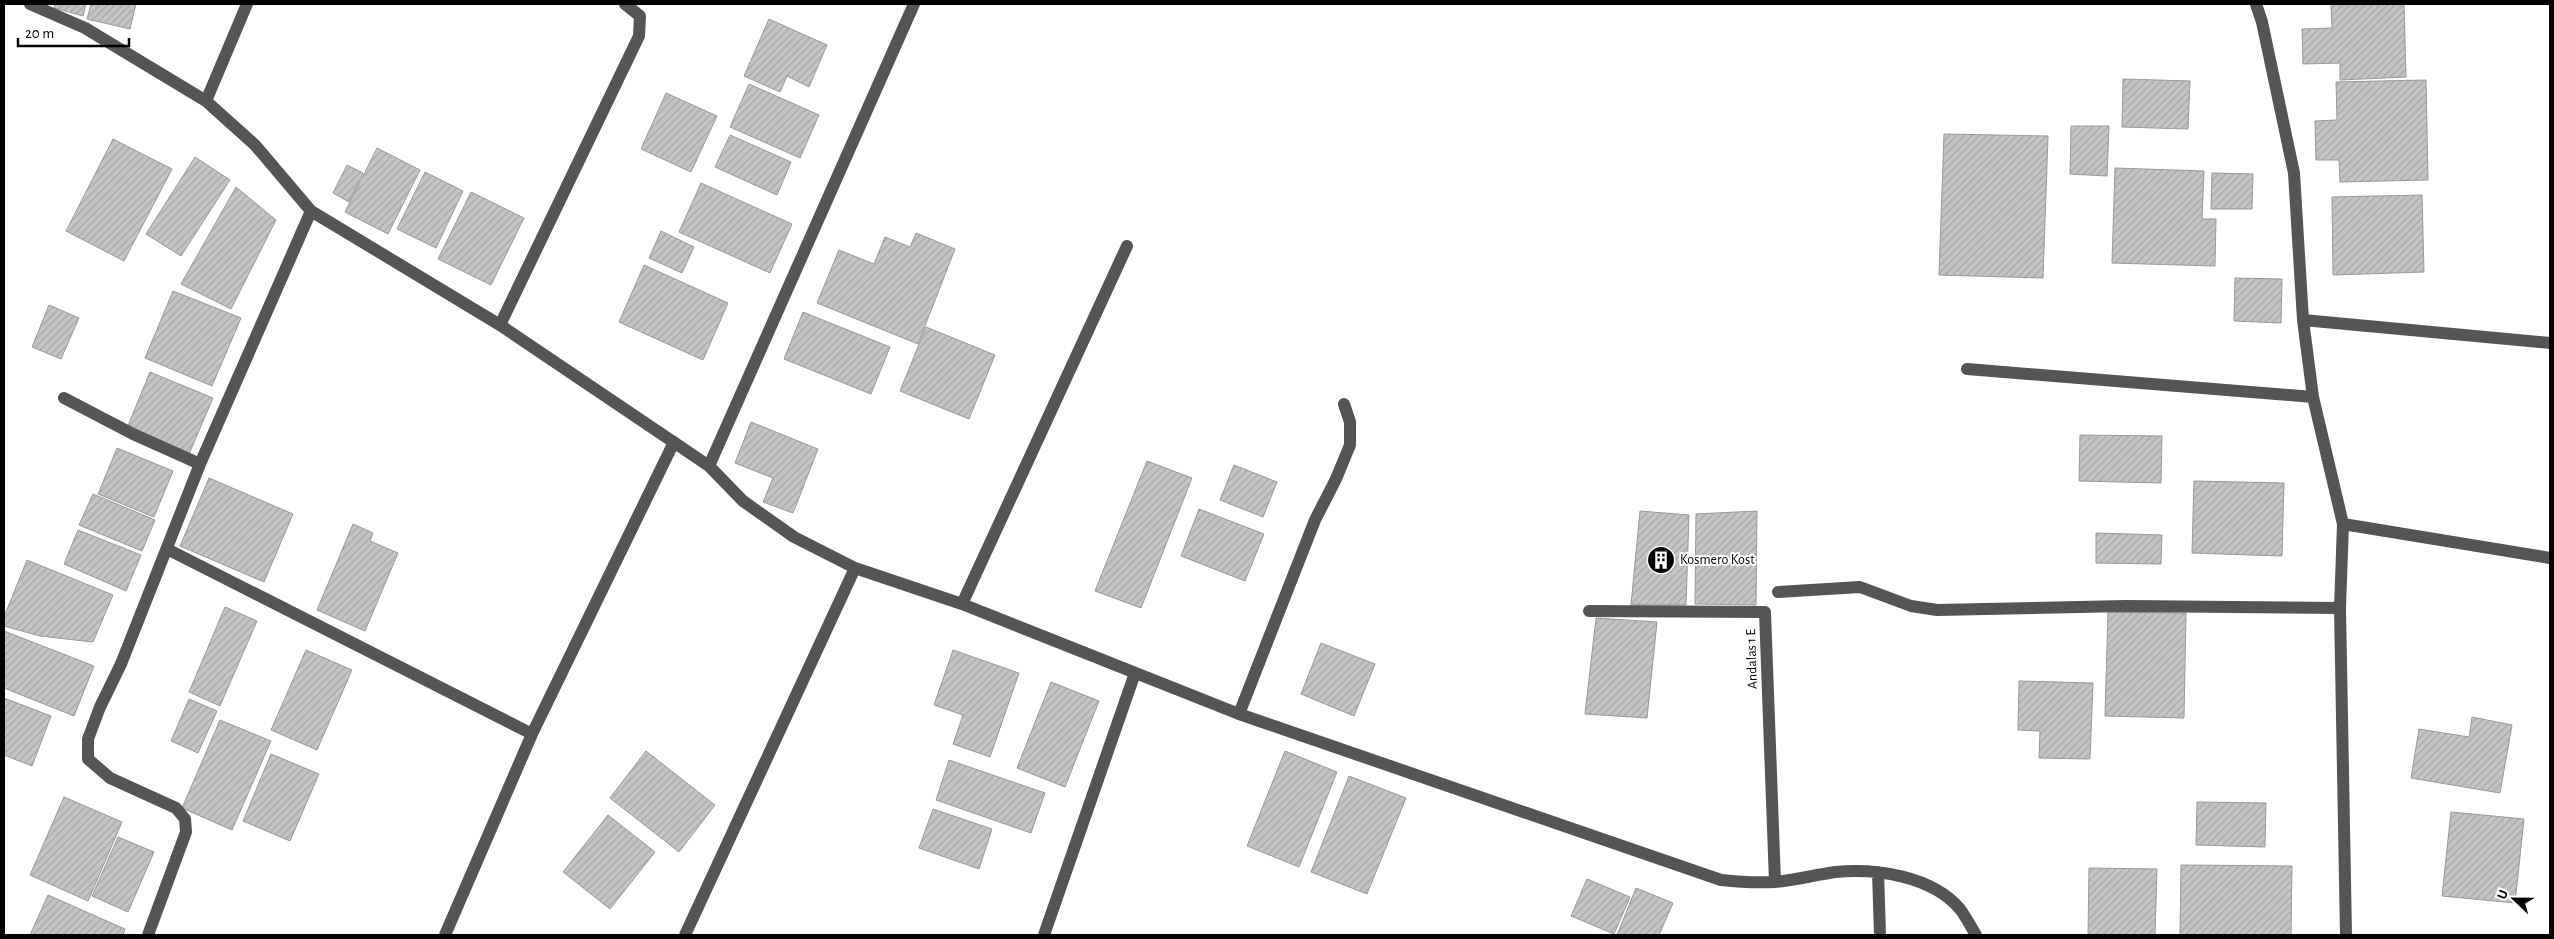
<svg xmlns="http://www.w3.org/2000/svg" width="2554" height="939" font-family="'Alegreya Sans',sans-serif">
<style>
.building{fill:url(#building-hatch);stroke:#999}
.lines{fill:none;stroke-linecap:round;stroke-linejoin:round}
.minor{stroke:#555;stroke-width:12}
.labels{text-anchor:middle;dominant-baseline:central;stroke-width:4;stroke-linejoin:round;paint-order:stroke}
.poi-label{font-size:14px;fill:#000;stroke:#fff;text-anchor:start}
.street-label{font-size:14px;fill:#000;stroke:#fff}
</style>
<defs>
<pattern id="building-hatch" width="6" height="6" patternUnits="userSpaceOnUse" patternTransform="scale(1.25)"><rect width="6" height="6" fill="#c4c4c4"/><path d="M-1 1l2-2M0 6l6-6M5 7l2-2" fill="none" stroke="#a7a7a7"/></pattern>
</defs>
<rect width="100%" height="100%" fill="#fff"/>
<path class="building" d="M55,4H86L83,16L54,8Z
M91,4H136L130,29L87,19Z
M2331,4H2404L2406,77L2340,80V63L2303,64L2302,29L2332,28Z
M769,19L827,45L809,87L787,76L780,92L744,76Z
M2123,79L2190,81L2188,129L2122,127Z
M2426,80L2428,180L2340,182L2339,160H2316L2315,121L2337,120L2336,82Z
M749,84L819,115L800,158L730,127Z
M666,93L717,116L691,172L641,149Z
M2071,126H2109L2107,176L2070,174Z
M1944,134L2048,136L2043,278L1939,275Z
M730,135L791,162L777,195L715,167Z
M113,139L172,169L124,261L66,231Z
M377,148L420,170L388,234L345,212Z
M195,157L230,180L181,256L146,234Z
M347,165L363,173L349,202L333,193Z
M2115,168L2204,171L2202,219H2216L2215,266L2112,263Z
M425,172L463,191L436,248L397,229Z
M2212,173L2253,174L2252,209H2211Z
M701,183L792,224L770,273L679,232Z
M236,187L276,220L231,309L181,284Z
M471,192L524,218L491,285L438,259Z
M2422,195L2424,272L2333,275L2332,197Z
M661,231L694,247L682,273L649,258Z
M916,233L955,249L918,344L817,303L839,250L874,264L885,237L910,247Z
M644,265L728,303L703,360L619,322Z
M2235,278L2282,279L2281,323L2234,321Z
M173,291L241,318L212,386L145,358Z
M49,305L79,318L61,359L32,347Z
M803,312L890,347L871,394L784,359Z
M926,327L995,355L969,419L900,391Z
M150,372L213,398L189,454L127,428Z
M751,422L818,449L793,513L763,502L773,478L735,463Z
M2080,435L2162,436L2161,483L2079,481Z
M117,448L173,471L154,517L98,494Z
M1147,461L1192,478L1141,608L1095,591Z
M1234,465L1277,482L1263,517L1220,500Z
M209,478L293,514L264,582L180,546Z
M2194,481L2284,483L2282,556L2192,553Z
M93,494L155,520L142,551L79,525Z
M1199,509L1264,534L1245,581L1181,556Z
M1640,511L1689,515L1686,605H1631Z
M1757,511L1756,605L1695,604L1696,514Z
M353,524L373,533L370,541L398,553L365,631L317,610Z
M78,530L141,555L126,591L64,564Z
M2096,533L2162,535L2161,564L2096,563Z
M27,560L113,595L93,642L40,636L4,626V617Z
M225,607L257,621L220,706L189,692Z
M2108,612L2186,613L2184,718L2105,716Z
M1596,618L1657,622L1647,718L1585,714Z
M4,631L94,666L74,716L4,688Z
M1321,643L1375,664L1354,716L1301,694Z
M306,650L352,670L317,750L271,730Z
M953,650L1019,673L990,757L953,744L963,715L934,705Z
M2019,681L2093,683L2090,759L2039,758L2040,731L2018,730Z
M1051,682L1099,701L1065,787L1017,768Z
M4,698L51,716L32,766L4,755Z
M189,699L217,711L198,753L171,741Z
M2472,717L2512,725L2500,793L2411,778L2419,729L2469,737Z
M220,720L271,741L232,830L182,808Z
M646,751L715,805L679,852L610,798Z
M1285,751L1337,772L1299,867L1247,846Z
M271,754L319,774L290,841L243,821Z
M949,760L1045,793L1031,833L936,800Z
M1349,776L1406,798L1367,894L1311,872Z
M64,797L122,822L88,901L30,875Z
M2197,802L2266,803L2265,847L2196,845Z
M933,809L992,829L979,869L919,848Z
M2451,812L2524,819L2515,903L2442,896Z
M608,815L655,852L610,909L563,872Z
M118,837L154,852L128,912L92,896Z
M2181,865L2292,866L2291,935H2180Z
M2089,868L2157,869L2155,935H2088Z
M1587,879L1630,897L1614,934L1571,916Z
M1636,888L1673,903L1659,935H1617Z
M48,895L125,929L123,935H30Z"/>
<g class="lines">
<path class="minor" d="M30,4L85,28L206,101L255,145L311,211
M2256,4L2262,22L2294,173L2303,320L2313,397L2343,524L2340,608L2346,935
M206,101L247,4
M2303,320L2550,343
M500,325L639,36L640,16L625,4
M1967,369L2313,397
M64,398L133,434L200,464
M709,466L743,501L794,537L855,568L962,604L1239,714L1721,880C1739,882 1756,883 1775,882C1795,880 1815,875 1835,872C1876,868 1932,876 1960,909C1966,917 1971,927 1976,935
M2343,524L2550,558
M167,549L532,734
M1778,592L1860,587L1911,606L1937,610L2126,606L2340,608
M962,604L1127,246
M1589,611L1765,612L1775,882
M1239,714L1315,520L1336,479L1350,445V422L1344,404
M1878,872L1880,935
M148,935L186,832L185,819L176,808L110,778L88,759V739L100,707L121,664L200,464L311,211L500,325L709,466L914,4
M445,935L532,734L674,442
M685,935L855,568
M1044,935L1135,673"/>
</g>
<defs>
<g id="building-disc" transform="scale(1.4375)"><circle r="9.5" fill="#000" stroke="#fff"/><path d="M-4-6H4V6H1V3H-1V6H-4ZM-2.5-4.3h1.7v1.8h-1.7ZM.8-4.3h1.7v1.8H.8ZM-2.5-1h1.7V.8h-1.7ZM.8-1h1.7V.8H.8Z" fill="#fff"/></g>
</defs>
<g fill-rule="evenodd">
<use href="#building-disc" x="1661" y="560"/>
</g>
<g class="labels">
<g class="poi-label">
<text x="1680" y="560">Kosmero Kost</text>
</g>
<g class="street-label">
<text transform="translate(1752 659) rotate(-92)">Andalas 1 E</text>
</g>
</g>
<rect width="2554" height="939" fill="none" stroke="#000000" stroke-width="10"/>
<g transform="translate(2514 899) rotate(292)" stroke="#ffffff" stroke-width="4" paint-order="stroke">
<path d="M0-4L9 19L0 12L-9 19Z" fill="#000000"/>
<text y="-8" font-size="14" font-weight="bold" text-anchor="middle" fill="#000000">U</text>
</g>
<path d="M18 38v8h111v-8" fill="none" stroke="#000000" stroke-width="2.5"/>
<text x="25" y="38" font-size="15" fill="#000000" stroke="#ffffff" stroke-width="4" paint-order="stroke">20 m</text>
</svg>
